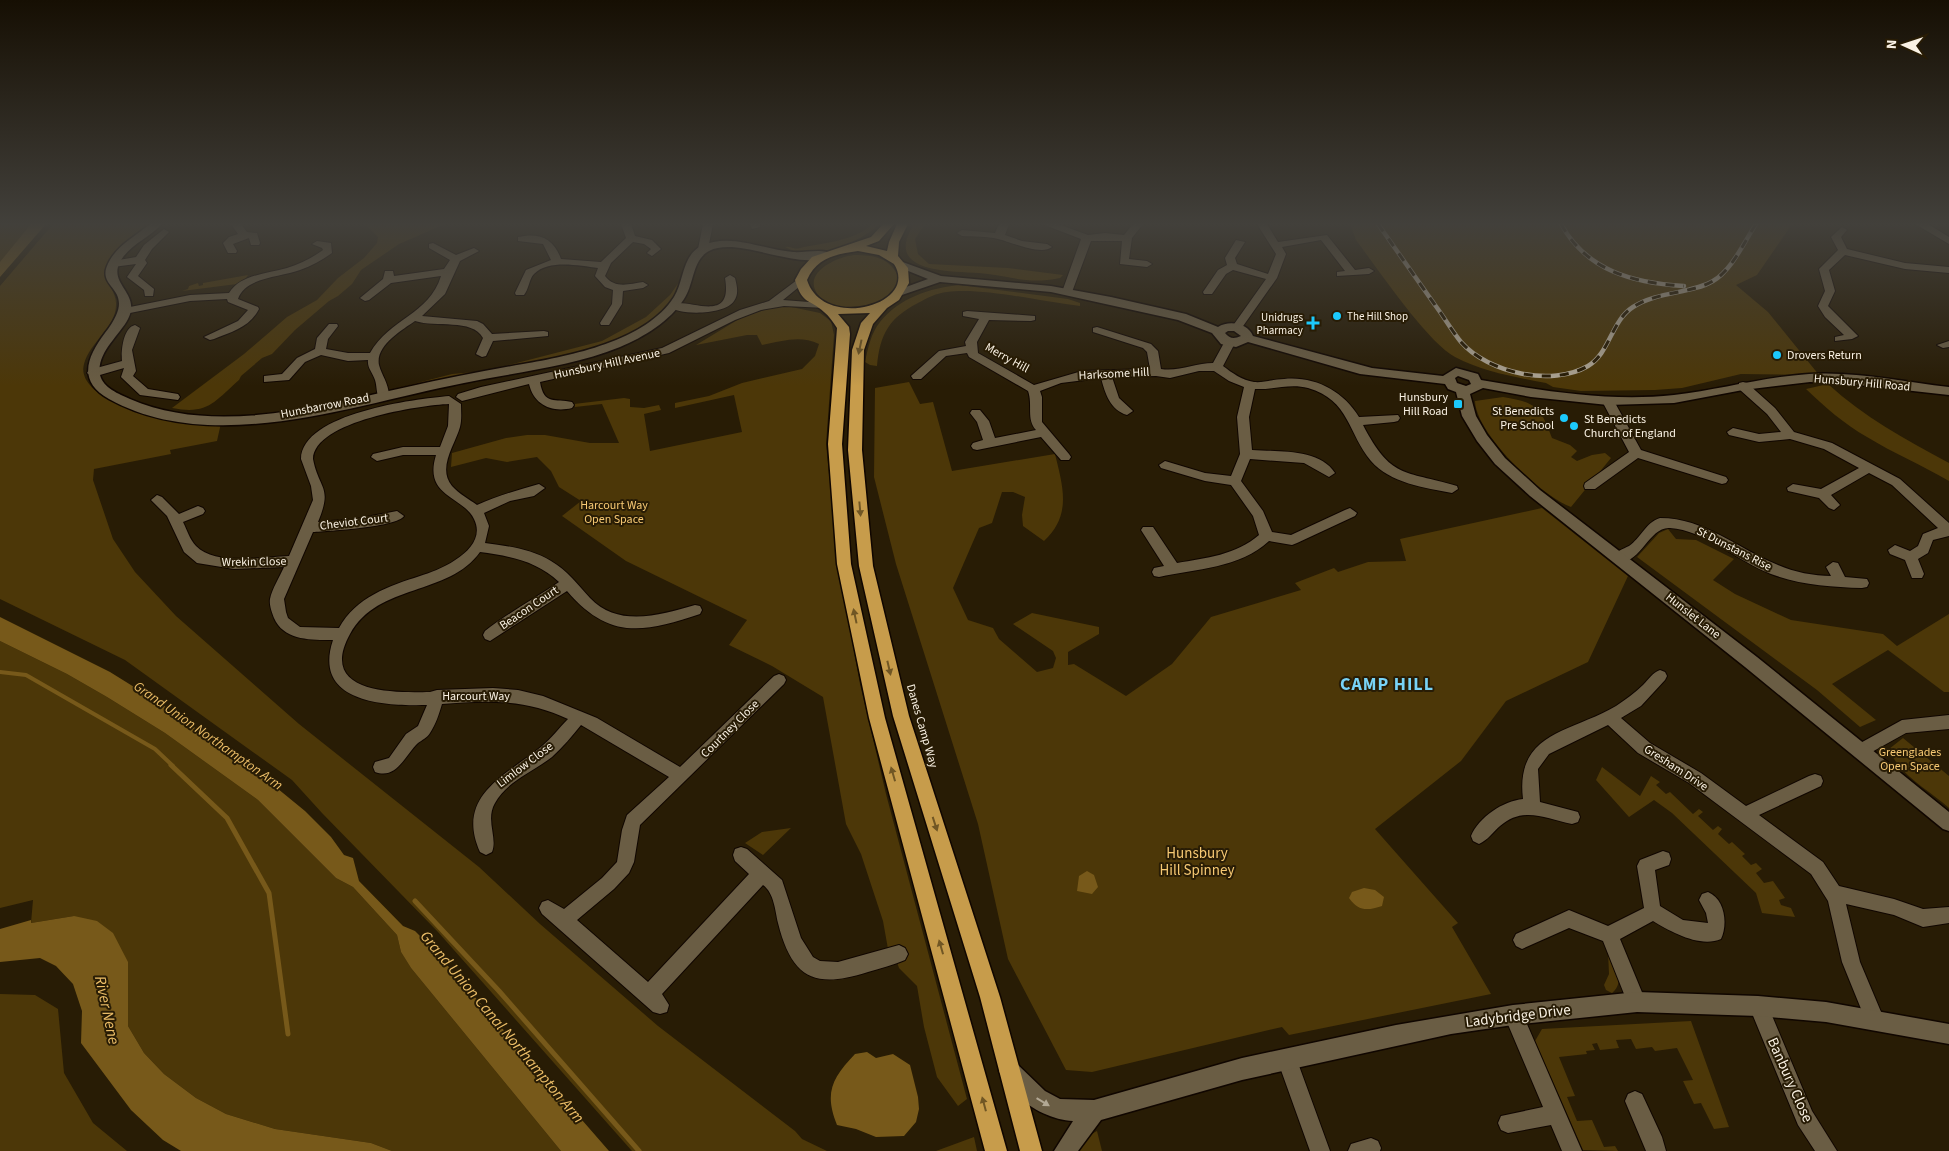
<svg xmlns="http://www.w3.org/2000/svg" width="1949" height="1151" font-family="'Source Sans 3',sans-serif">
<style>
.green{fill:#4c3708}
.water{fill:#77591a}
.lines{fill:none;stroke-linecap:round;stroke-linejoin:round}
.stream-far1{stroke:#77591a;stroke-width:4}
.stream{stroke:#77591a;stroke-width:5}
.street-casing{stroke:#100600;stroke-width:2}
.secondary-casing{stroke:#100600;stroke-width:3}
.highway-casing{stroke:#100600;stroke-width:3}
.street{fill:#6a5d44;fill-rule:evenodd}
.secondary{fill:#6a5d44;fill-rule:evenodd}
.highway{fill:#c79c4b;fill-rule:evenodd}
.rail-casing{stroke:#aea594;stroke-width:4.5}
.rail{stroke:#281c05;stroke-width:3;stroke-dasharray:9;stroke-linecap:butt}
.oneway{fill:#705624}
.oneway2{fill:#b2a894}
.poi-dot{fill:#1cc9fc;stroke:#281c05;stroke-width:2}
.labels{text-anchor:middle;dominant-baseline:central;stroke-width:4;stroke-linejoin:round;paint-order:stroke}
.far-poi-label{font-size:11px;fill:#faf2e4;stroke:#281c05;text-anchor:start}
.poi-label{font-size:12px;fill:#faf2e4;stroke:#281c05;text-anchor:start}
.street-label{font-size:12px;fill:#faf2e4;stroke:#281c05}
.park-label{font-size:12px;fill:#f7c973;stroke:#281c05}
.water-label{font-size:14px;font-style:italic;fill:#ebbd67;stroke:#281c05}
.near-park-label{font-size:15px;fill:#f7c973;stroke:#281c05}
.near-street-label{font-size:15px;fill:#faf2e4;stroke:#281c05}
.near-water-label{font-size:16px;font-style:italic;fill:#ebbd67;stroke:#281c05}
.district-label{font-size:18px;font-weight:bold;letter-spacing:1px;fill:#78d3f6;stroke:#281c05}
</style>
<rect width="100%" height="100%" fill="#281c05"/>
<path class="green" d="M0,224H38L0,269Z
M53,224H151L107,273C107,284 117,294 116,305C116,327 90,342 84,364C76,393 135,413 157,417C178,420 200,421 221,423L217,441L170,450L171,454L94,469L93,480L113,539L135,572L176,616L299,724L479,867L540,924L658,1026L795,1131L802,1139L827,1151H632L438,932L322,813L292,780L125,660L0,599V286Z
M365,224H445L399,244L361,270L352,284L338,296L329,301L295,330L272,354L262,358L241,376L239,380C214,402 208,415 172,408L244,354L287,317L317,300L338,278L364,258L377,243L378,237Z
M872,224H879C859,244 811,262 785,247C790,246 794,250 800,248C820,243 854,242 872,224Z
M914,224H925L915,239L918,254L929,264L1008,268L1063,275L1060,278C1030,284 1017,278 988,274C959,270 880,277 914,224Z
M1350,224H1792L1757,275L1736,285L1768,312L1819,375L1741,374L1682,388L1655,390L1581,391L1553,387L1546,383C1515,377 1484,372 1455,357C1427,342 1377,268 1356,240Z
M854,255C874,255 892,258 899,279C893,307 840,317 821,298C798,275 835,257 854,255Z
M248,275L244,281L237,284L182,291L188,289L189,286L198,283L199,286L203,285V283Z
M682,278C673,303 659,317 635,330C590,356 510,367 458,378C436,382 413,390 390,390L452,374L486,371L602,341L646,317L670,295Z
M959,285L1068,299L1080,303V306C1042,302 983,287 947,292C937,293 927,298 918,303C889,318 880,334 877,366L870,365L865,362C868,348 871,333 880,322C899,298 930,288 959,285Z
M782,305L820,313L831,321L834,335L826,444L838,564L860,684L886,794L967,1099L958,1106L937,1077L924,1027L917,986L899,968L893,950L888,949L883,921L861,854L846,824L823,697L772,666L729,645L747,620L626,561L562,516L581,501L559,487L551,471L537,457L507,462L486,458L451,467L452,453L506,438L527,435H545L590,443H619L602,404L575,407L574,404L624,398L630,399V407L644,408L659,405L661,410L644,414L650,451L742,432L734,395L675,408V403L709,396L742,383L802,369L815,356L819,344C800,335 783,341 762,345L757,335H747L696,345L744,316Z
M909,382L920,404L933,402L952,471L1055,454C1063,487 1072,515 1044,541L1023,526L1022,515L1025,497L1013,492H1002L992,523L979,528L953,588L968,620L993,628L999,639L1037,672L1053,668L1056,658L1053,651L1013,624L1032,613L1099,627V634L1068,652V665L1074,664L1126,696L1172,664L1211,617L1301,590L1295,583L1334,568L1338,572L1368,562L1406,561L1400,539L1542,508L1628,576L1588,662L1506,701L1461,761L1375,829L1458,923L1452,927L1491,994L1289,1035L1282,1027L1092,1072L1066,1070L1008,959L978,824L896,564L874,477L875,388Z
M1828,384C1864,417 1906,440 1949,463V481C1922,465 1893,453 1867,437C1844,424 1825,407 1806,389Z
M1503,397C1536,402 1541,408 1552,438L1570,445L1577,451L1571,457L1577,461L1592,455L1605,453L1611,458L1571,507C1541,496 1476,434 1475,401Z
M1668,529L1676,539L1696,540L1734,559L1713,580L1735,594L1791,620L1883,634L1897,646L1949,614V692H1944L1888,650L1832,684L1876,720L1860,727L1817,690L1637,557L1659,533Z
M0,641L67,674L107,697L165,733L258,800L336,878L353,887L397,935L401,952L411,968L561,1151H392L371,1143L275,1129L226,1114L196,1098L164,1074L144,1053L128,1026L127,997L74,916L31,923L33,900L0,908Z
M1903,738L1949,776V808C1929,790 1899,775 1889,749Z
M1602,767L1640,796L1651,776L1660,782L1656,785L1666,794L1670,792L1693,814L1699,809L1703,812L1698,816L1713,830L1718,826L1722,829L1718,834L1729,844L1732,842L1745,854L1742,856L1751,865L1756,863L1762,869L1756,873L1764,883L1773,881L1785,898L1779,900L1781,905L1791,908L1795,917L1762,913L1756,893L1672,813L1654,800L1629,817L1596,780Z
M791,828L763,855L745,843L762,832Z
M1608,952C1614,965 1626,982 1612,993L1606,990L1604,985L1609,974Z
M0,994L35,995L58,1009L64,1073L93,1123L127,1151H0Z
M1691,1021L1729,1127L1714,1129L1701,1103L1694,1104L1683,1081L1693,1080L1677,1048L1655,1051L1652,1047L1636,1049L1631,1039L1616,1040L1619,1048L1600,1050L1597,1043L1592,1044L1595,1050L1586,1051L1587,1054L1559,1057L1575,1096L1567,1097L1577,1121L1592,1120L1604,1147L1615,1146L1618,1151L1583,1150L1535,1041L1542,1029Z
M1097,1131L1102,1151H1077L1084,1138Z
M974,1137L977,1151H936Z"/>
<path class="water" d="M31,224H46L0,277V262Z
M0,617L110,672L163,705L261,775L305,811L331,837L344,855L353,858L359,881L403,926L415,931L434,950L609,1151H561L411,968L401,952L397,935L353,887L336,878L258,800L165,733L107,697L67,674L0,641Z
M1087,871L1094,875L1098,887L1092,894L1077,891L1079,876Z
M1364,888L1375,890L1384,897L1382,906C1367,911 1358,911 1349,898L1352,892Z
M74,916L97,921L113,933L128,962V1026L144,1053L164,1074L196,1098L226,1114L275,1129L371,1143L392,1151H181L163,1140L131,1110L81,1043L82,1011L73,984L56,966L40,958L0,962V929L31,920V923Z
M867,1052L876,1058L893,1054L910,1065L918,1097L919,1109L916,1122L904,1136L876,1137L856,1129L837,1125C824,1093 832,1078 855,1054Z"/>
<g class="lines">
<path class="stream-far1" d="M0,672L26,675L155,749L173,766"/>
<path class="stream" d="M171,765L227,818L269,893L288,1034
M415,901L499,991L639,1151"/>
<g class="street-casing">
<path id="street" d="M231,224H241L247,232L257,233L260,243L259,245H251L249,238L233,244L237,251L236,253H228L223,243L229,237L238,234Z
M621,224H631L635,236L652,240L661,249L652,256L647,253L651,249L644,244L633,242L611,263L605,276C615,289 629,284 643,282L648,285L643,288L623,291L622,304L609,325H601L600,323L612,304L613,290L605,287L595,276L598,268C580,266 549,259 534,274C529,279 529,289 524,295H516L515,293L526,270L551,260L543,244L518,241V237C540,232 554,239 561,259L601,262L626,238Z
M703,224H713L708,249L703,252L698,249Z
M750,224H760V227L752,229Z
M999,224H1009L1005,235L1022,241L1047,244L1052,247C1041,256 1011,242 998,239C987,236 974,237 962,236L957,233L962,230L995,233Z
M1042,224H1058L1088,235L1105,233L1124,235L1133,224H1143L1132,238L1129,259L1147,261L1152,264L1147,267L1120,264L1122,241H1091L1072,292L1071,294H1063L1062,292L1081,239Z
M1257,224H1267L1278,242L1327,235L1355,270L1369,268L1374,271L1369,274L1337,276V272L1345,271L1321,240L1282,247L1286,254L1277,278L1241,329H1233L1232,327L1266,279L1233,270L1226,274L1212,294H1204L1203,292L1218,270L1227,265L1225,258L1236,240L1245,242L1235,258L1237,264L1268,274L1276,254Z
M1915,224H1928L1949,237V244Z
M1842,227L1847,230L1841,237L1847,249L1905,263L1949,267V273L1905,269L1845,255L1829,270L1835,291L1828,306L1858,336L1852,339L1835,341V337L1844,335L1825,317L1818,306L1825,291L1819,269L1838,250L1831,237Z
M164,229L169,232L152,249L145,260L147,263L138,276L154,289L153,296H145L144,290L127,277L136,264L113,267L108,264L113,261L136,257L144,245Z
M317,241L331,243L332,253C322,260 312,266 300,270C282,277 245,277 238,299L258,307L259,309C250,327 232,332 214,339L210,340L204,337L238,321L248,310L228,302L227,299L190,301L125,314L120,311L125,308L190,295L229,293C241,274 267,274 287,268C300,264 312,258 323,250L322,248L312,244Z
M433,243L456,255L474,248L479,251L460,261L445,294L422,316L477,321L483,324L492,334L544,331L548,332V336L493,341L486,356L482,357L476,354L483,338C472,318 436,328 415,321C402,330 375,346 379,365C382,376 388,382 389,395L387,398H379C376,392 377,386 375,380C373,373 367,368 368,360L348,361L321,355L305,362L289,380L264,382V376L282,374L297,358L315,349L317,338L329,324H337L338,326L328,339L326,349L348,353H370C390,318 429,315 441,276L391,283L369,300L365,301L360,298L383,279L385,271H393L394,276L444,269L450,260L429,248V244Z
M730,275L735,278C737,286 739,294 734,301C725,315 679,316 668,306C682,293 734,329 725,278Z
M801,277L806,280L805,282L783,300L822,303L827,306L826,308L784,306L761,310L735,320L669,353L540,382C544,406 555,398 572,402L574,405L572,408C552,413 534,405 529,384L462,401L456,397L458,394L481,387L662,348L740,310L769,301Z
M967,311L1035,316V320L1031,321L989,320L977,342L978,353L1034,385L1082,371L1150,369L1147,352L1143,348L1093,332V328L1097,327L1151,344L1158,351L1161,369C1178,372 1196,363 1213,363L1225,341H1233L1235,343L1223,366C1232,373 1242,380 1254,382C1264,383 1274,379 1284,379C1315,376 1343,391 1359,417L1398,415L1400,418L1398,421L1394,422L1363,425C1391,479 1403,470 1457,486L1458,489L1452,493C1425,488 1390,483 1371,461C1348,434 1350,400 1308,388C1290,383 1273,390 1255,389L1249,417L1252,450C1278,452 1319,448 1335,473L1329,477L1304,463L1250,459L1241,481L1263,511L1272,532L1291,535L1345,510L1350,508L1357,513L1355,516L1297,543L1292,545L1269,541C1240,568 1196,569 1159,577L1154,576L1152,572L1154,568L1164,566L1141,530L1143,527H1153L1177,563C1206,558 1236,555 1259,535L1253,516L1231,485L1205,481L1161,468L1159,465L1165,461L1205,473L1231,476L1240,454L1237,417L1244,387L1229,381L1214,371H1199L1170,378L1156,376L1112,377L1119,398L1133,411L1127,415C1110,410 1105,393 1101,378L1061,383L1040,391L1042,397V422L1069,454L1071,457L1069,460H1061L1041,437L977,450L973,449L971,446L973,443L983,440L977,422L970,413L972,410H980L989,421L995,438L1036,430C1026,419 1033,405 1028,391L969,357L967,353L946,356L921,379H913L911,376L939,351L966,346L965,342L979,319L963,316V312Z
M135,325L140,328L132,350L136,371L133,376L148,389L178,394L180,397L178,400L140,395L121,377L124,368L93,377L87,373L89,370L122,361C121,351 123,328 135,325Z
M1949,341V347L1943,348L1937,345Z
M1743,382L1747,383L1775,408L1794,432L1832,443L1900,479L1949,523V536L1933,540L1928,553L1918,559L1924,574L1922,578H1912L1905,560L1890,554L1888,550L1895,545L1910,551L1918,546L1923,534L1938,528L1892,485L1869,473L1831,495L1840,505L1834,510L1829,508L1819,498L1788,491L1787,488L1793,484L1821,489L1859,468L1824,449L1790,439L1759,442L1729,435L1727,432L1733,428L1759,434L1781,432L1767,414L1739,389V383Z
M449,396L461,404C461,412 462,419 460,427C455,445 437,468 452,486C459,494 469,499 477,505C497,496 518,490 539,484L545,488L534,496L510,501L484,513L489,526L485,543C508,546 531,549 551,561C567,570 578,585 590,598C618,628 661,615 695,605L700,606L702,610L700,614C643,633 609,640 567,591L490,641L485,639L483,635L485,631C508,613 534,599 559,582C537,561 510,556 480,552C449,596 378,583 350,634C317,694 394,693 430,692L437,690L493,688L518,690L543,696L597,718L680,767L774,676L779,674L784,676L786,680L784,684L640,825L634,862L629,873L614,889L577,920L648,982L749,874L735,861L733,855L735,849L741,847L747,849L782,880L801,938L813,957L820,961L838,962L899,945L905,948L908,954L905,960C893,965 881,968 868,972C815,989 792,979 778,923C775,910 774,893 763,885L662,994L669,1005L667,1012L660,1014L653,1012L542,914L539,908L542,902L548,900L564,909L602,878L617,862L622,830L627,815L669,777L581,725C572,736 563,747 552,757C534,771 506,782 495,803C485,820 498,838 492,852L486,855L480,852C455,796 505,776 541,747C551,739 559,728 568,719C527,699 486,700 442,704C439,714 436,724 430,733C427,738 422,740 418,743C405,755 397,780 375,772L373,767L375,762L389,758L406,734L418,726L427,705C385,706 312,703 333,640C312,640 284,641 274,618C272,613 269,605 270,599C272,589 280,576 284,567L234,569L197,563L184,552L167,516L151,500L157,495L162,497L179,514L198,506L203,508L205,511L203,514L183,522C187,530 190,540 196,546C215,566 263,557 289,556L313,500L311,486L301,459C302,413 415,399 449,396ZM449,404L448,426L440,447H403L373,454L371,457L377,461L403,455H436C423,497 463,496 474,519C489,549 441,570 420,576C389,586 356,597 339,628L300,627L288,618L286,612L284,599L313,532C329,531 397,527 404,516L397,511L356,519L318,522C333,486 319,490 313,459C314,421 421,405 449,404Z
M1608,397L1614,401L1641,450L1726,477L1728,480L1726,483L1722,484L1638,458L1595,489H1585L1584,486L1585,483L1629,452L1602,401Z
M1660,518C1705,518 1738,549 1778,565C1794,572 1814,576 1831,576L1826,567L1833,562L1838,563L1845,577L1867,579L1869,583L1867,587L1862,588C1831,587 1800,585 1771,574C1739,562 1704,530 1670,528C1648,526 1640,569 1614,561L1612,557C1616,551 1623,549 1629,546C1641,538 1645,523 1660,518Z
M1660,670L1665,672L1667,676L1665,680L1641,706L1621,718L1650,743L1701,773L1746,806L1809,776L1815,774L1821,776L1823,781L1821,786L1759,815L1823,862L1839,886L1894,899L1923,909L1949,907V923L1923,927L1894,915L1846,904L1860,962L1884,1019L1882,1026L1875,1028L1868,1026L1842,962L1828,901L1811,874L1689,783L1638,753L1608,725L1549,754L1538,769L1540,802L1578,812L1580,817L1578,822L1572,824C1545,818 1523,806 1500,826C1493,832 1488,840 1479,844L1473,841L1471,836C1479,817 1503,801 1523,799C1515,732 1570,733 1616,706C1625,700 1635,693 1643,685C1649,679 1652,673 1660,670Z
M1949,715V729L1906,733L1861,758L1855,756L1853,751L1855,746L1902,720Z
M1663,851L1669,853L1671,859L1669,865L1655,870L1660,906L1683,920L1708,923L1706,913L1699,900L1702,894L1708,892C1725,899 1728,924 1721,939C1700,948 1671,932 1653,921L1620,939L1646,1002L1644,1009L1637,1011L1630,1009L1603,941L1569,928L1522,949L1516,946L1513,940L1516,934L1569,910L1608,926L1644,908L1637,866L1640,860Z
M1758,997L1765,999L1812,1111L1837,1151H1815L1798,1125L1749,1006L1751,999Z
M1513,1006L1520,1008L1582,1151H1562L1551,1125L1508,1133L1501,1130L1498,1123L1501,1116L1543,1107L1504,1015L1506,1008Z
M1287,1049L1294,1052L1330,1151H1310L1277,1059L1280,1052Z
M1635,1091L1642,1094L1662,1137L1666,1151H1646L1625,1101L1628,1094Z
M1371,1138L1378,1141L1381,1148L1380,1151H1348L1351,1144Z"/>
</g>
<g class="secondary-casing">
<path id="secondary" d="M150,224H162C149,238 127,246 119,264C110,285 141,294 128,319C119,336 96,353 100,375C103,388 119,394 130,399C216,436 319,406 407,387C446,378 484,371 523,364C570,356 646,341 674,297C684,281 682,256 701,246C731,232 763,250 793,252C805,253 823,248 832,254C804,275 740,235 709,251C692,260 694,285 684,299C670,321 644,337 620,347C571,367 516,372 464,383C356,404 213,457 109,399C77,381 87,357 105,333C140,288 97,291 107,266C115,246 135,237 150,224Z
M900,261L941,276L1051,286L1111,297L1186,314L1218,327C1229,320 1248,323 1253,336L1372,368L1443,376L1456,368L1478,374L1481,380C1544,391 1610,402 1674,395C1719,390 1763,377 1809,374C1855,371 1904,382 1949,387V395L1841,383L1810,382L1743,390L1674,403L1608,405L1531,397L1483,388L1470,394L1476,416L1487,435L1505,458L1540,490L1757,657L1949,812V831L1943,829L1745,667L1530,496L1495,464L1477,441L1462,416L1456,392L1448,389L1445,384L1360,374L1248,342L1236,347L1225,345L1221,344L1212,333L1178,320L1051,292L940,282L899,296L893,293L895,291L928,279L896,266L894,264ZM1228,331H1234L1241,336C1234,339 1230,339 1225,333ZM1458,376L1469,380L1471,384L1466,386L1457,383L1455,378Z
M1637,992L1758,996L1826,1002L1949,1024V1044L1826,1022L1758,1016L1637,1012L1513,1025L1451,1034L1242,1080L1101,1120L1078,1151H1054L1073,1121C1045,1120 1011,1098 999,1071L1003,1064L1010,1060L1017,1064L1045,1091L1060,1099L1094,1100L1242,1058L1396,1025L1513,1005Z"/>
</g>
<g class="highway-casing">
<path id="highway" d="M883,224H894L879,241L866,246L887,251L889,242L897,224H908L899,242L898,256L908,268L909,283L899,300L887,308L873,324L864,350L862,450L873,566L909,716L1000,997L1042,1151H1020L980,997L893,716L859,566L848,450L852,350L861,323L870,313L838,314L849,327L850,334L842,444L851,564L885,718L1007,1151H985L869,718L837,564L828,444L837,328C833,322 829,316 824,312C809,298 803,306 795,280L801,269L812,257L871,237ZM858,251L879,255L894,264C920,305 823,331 807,280C816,258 836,254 858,251Z"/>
</g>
<use href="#street" class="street"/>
<use href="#secondary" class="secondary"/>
<use href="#highway" class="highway"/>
<g class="rail-casing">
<path id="rail" d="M1378,224C1397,251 1416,278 1435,305C1444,317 1452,331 1461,342C1488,373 1552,387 1588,366C1610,353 1611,321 1633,307C1658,291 1691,294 1713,281C1732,270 1744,242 1756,224
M1561,224C1587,271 1633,283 1684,286"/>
</g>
<use href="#rail" class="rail"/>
</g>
<defs><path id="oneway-solid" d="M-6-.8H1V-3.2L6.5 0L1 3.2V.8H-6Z" transform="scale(1.25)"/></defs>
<g class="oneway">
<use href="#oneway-solid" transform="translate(860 347) rotate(102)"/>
<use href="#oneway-solid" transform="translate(860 509) rotate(85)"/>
<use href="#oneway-solid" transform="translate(855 616) rotate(-102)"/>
<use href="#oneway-solid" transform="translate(889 668) rotate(77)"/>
<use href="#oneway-solid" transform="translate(893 774) rotate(-106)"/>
<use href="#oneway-solid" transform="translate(935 824) rotate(72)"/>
<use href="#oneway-solid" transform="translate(941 947) rotate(-106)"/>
<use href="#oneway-solid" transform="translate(984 1104) rotate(-105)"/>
</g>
<use class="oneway2" href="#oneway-solid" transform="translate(1043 1102) rotate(31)"/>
<linearGradient id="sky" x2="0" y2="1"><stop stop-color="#160f03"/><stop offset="0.58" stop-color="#42403b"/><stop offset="1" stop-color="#42403b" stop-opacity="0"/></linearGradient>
<rect width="1949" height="386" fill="url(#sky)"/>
<g class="poi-dot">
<circle cx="1337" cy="316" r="5"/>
<path d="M1310.5 315.5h5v5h5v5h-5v5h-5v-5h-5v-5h5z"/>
<circle cx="1777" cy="355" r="5"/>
<rect x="1453" y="399" width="10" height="10" rx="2.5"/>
<circle cx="1564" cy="418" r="5"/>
<circle cx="1574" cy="426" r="5"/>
</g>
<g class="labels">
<g class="far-poi-label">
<text x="1347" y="316">The Hill Shop</text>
<text x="1303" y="317" text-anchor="end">Unidrugs<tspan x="1303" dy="13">Pharmacy</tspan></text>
</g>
<g class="poi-label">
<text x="1787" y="355">Drovers Return</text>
<text x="1448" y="397" text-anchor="end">Hunsbury<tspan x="1448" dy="14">Hill Road</tspan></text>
<text x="1554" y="411" text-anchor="end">St Benedicts<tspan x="1554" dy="14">Pre School</tspan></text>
<text x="1584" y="419">St Benedicts<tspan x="1584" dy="14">Church of England</tspan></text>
</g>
<g class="street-label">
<text transform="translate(1007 358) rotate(29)">Merry Hill</text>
<text transform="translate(607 364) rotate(-12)">Hunsbury Hill Avenue</text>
<text transform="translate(1114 374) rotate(-3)">Harksome Hill</text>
<text transform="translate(1862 383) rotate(5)">Hunsbury Hill Road</text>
<text transform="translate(325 406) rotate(-11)">Hunsbarrow Road</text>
<text transform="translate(354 522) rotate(-7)">Cheviot Court</text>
<text transform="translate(1734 549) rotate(27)">St Dunstans Rise</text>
<text transform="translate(254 562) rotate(-1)">Wrekin Close</text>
<text transform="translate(529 608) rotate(-34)">Beacon Court</text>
<text transform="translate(1693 616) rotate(38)">Hunslet Lane</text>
<text x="476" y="696">Harcourt Way</text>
<text transform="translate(922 726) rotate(74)">Danes Camp Way</text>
<text transform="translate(730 729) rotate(-45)">Courtney Close</text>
<text transform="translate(525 765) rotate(-37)">Limlow Close</text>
<text transform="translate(1676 768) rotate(33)">Gresham Drive</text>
</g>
<g class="park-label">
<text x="614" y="505">Harcourt Way<tspan x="614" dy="14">Open Space</tspan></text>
<text x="1910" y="752">Greenglades<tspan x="1910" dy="14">Open Space</tspan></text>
</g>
<g class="water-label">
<text transform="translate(208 736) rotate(35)">Grand Union Northampton Arm</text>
</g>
<g class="near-park-label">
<text x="1197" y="853">Hunsbury<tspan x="1197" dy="17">Hill Spinney</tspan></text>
</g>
<g class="near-street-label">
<text transform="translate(1518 1016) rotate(-7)">Ladybridge Drive</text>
<text transform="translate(1790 1080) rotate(66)">Banbury Close</text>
</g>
<g class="near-water-label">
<text transform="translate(107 1010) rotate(78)">River Nene</text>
<text transform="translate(502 1027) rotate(50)">Grand Union Canal Northampton Arm</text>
</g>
<g class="district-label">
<text x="1387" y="684">CAMP HILL</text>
</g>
</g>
<g transform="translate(1904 45) rotate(273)" stroke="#281c05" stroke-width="4" paint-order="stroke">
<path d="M0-4L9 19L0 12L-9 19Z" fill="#faf2e4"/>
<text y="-8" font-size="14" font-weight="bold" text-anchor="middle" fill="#faf2e4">N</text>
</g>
</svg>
